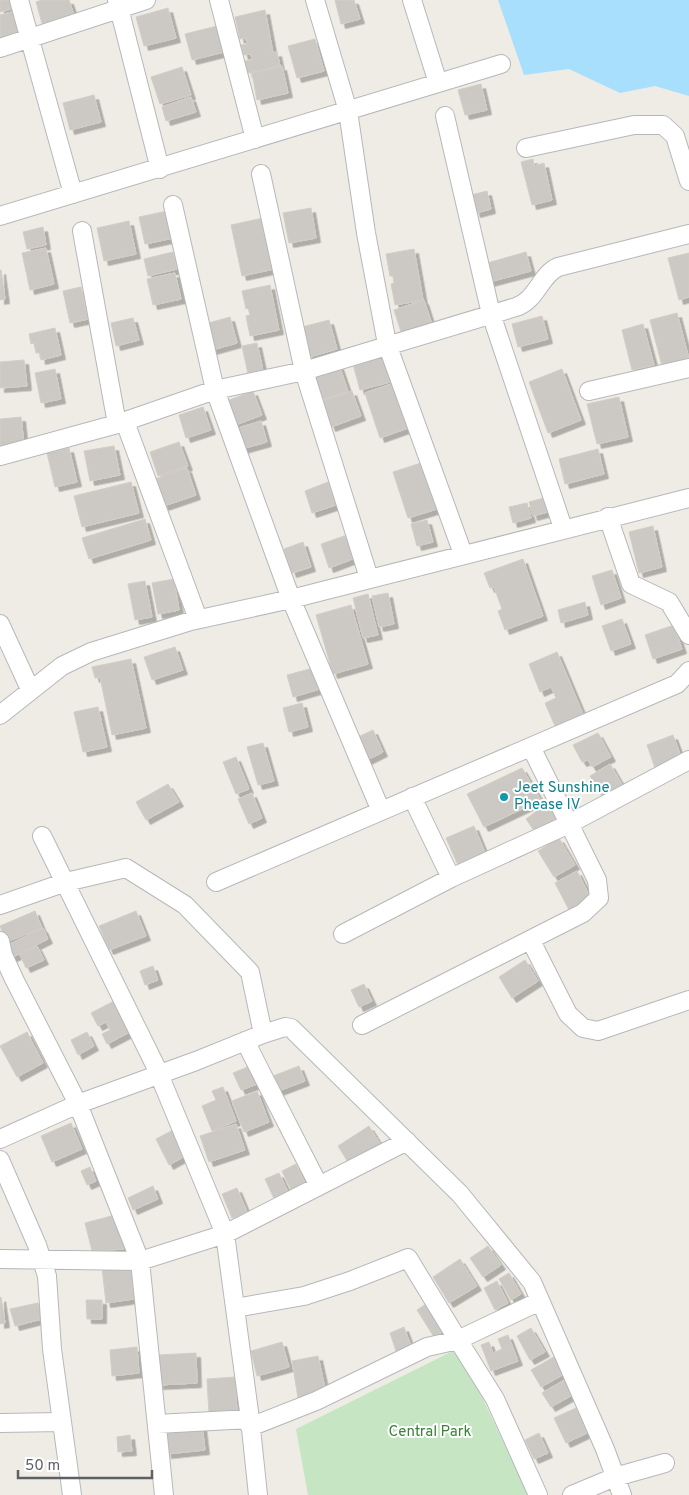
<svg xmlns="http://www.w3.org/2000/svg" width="689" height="1495" font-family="Overpass,sans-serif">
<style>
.green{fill:#c6e5c3}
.water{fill:#a8dffc}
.building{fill:#ccc9c4;stroke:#d3cdc4;filter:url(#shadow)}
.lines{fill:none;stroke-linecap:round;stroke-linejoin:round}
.minor-casing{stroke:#b5b8bb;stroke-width:20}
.minor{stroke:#fff;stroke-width:18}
.culture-dot{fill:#0f9aa8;stroke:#fff;stroke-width:2}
.labels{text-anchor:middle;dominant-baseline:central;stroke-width:4;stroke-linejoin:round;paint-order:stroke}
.culture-label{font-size:15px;fill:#0d838f;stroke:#fff;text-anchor:start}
.park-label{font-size:15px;fill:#3b8137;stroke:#fff}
</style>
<defs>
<filter id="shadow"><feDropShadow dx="4.5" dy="4.5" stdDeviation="0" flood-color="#0004"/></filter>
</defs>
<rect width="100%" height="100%" fill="#efece5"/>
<path class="green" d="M459,1348L528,1495H308L296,1429Z"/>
<path class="water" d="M498,0H689V96L655,86L620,93L569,69L524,75Z"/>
<path class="building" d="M0,0H13L15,8L0,12Z
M42,0H69L75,18L43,27L36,2Z
M335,0H354L360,19L341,24Z
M168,8L176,38L144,46L136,17Z
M265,10L273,53L277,52L280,66L248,73L245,61L252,60L251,54L244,55L241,45L247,44L246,38L240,39L235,17Z
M16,11L23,35L0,42V15Z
M217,26L224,52L192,60L185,34Z
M315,39L324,71L297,78L288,46Z
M282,66L288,93L257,100L252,73Z
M182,67L191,95L160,104L151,77Z
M481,84L487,110L465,115L458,90Z
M94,95L101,122L70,130L63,103Z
M191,97L196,112L166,121L162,107Z
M533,159L534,166L544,163L552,200L532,205L521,162Z
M487,191L491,209L476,213L471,195Z
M311,208L316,238L289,243L283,213Z
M167,211L173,238L145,244L139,217Z
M263,218L274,269L242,276L231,225Z
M129,221L136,254L104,261L97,228Z
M43,227L46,245L27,249L23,232Z
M46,248L54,284L30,290L22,253Z
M414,249L423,300L395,305L391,284L394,283L393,276H390L386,254Z
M173,252L177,269L148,276L144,259Z
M526,252L531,271L489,282L484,264Z
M689,253V297L679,300L668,258Z
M1,270L5,299L0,300V270Z
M175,273L181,299L153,305L147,279Z
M270,285L279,330L250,336L246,316L250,315L248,308L246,309L242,291Z
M81,287L88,319L70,323L63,291Z
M424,300L432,325L402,335L394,310Z
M677,313L689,359L662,366L650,320Z
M542,316L548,339L518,347L512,324Z
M230,317L237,343L212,350L205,324Z
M133,318L139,340L116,346L111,323Z
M329,320L337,349L309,357L302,327Z
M643,324L654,365L632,370L622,330Z
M55,328L61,355L41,360L40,353H36L34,343L31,344L29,334Z
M257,343L263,371L248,374L242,346Z
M387,355L394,381L360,390L353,364Z
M24,360L27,386L0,388V362Z
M339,365L348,391L321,400L312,374Z
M55,369L61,399L41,403L35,373Z
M562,369L581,420L548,433L529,382Z
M394,383L408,428L380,438L365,393Z
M253,391L262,415L233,426L224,402Z
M352,391L361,416L331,427L322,401Z
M619,397L628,437L597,444L587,404Z
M203,407L211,430L186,438L179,415Z
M21,417L24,444L0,447V419Z
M261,421L267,442L242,449L235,429Z
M179,442L188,466L158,476L150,452Z
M114,446L120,475L90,481L84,451Z
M69,448L77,482L55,487L47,453Z
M598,449L604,474L565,484L559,459Z
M424,462L440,508L408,518L393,472Z
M187,468L196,495L164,506L155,479Z
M131,482L139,513L82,527L74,496Z
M328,482L336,505L312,513L305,491Z
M551,496L555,510L533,516L529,502Z
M527,503L531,518L513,523L509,507Z
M145,519L151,540L89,559L82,538Z
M427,520L433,542L417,546L411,524Z
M653,526L662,567L639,573L629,532Z
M350,534L358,557L329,568L321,544Z
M303,542L311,567L292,573L284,549Z
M523,559L543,616L505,630L498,611L502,609L494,587L490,588L484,573Z
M612,570L621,598L601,605L592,576Z
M174,579L179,610L158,614L152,583Z
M145,581L152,617L135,620L128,584Z
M388,593L394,624L379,627L372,596Z
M368,594L378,635L363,638L353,598Z
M585,602L588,615L561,623L558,610Z
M351,605L368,664L333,674L316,615Z
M622,619L631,644L611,651L602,626Z
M674,625L682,649L653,659L645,635Z
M175,647L183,670L152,680L144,657Z
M557,652L583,714L555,726L545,703L556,698L551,687L540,692L529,664Z
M131,659L146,728L112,735L100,677L95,678L92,667Z
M317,667L323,688L293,697L287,675Z
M302,703L308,727L289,732L283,708Z
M98,707L107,747L83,752L74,712Z
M373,730L383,752L367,760L356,738Z
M598,733L611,757L592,767L588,760L582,762L573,745Z
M673,735L683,762L656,771L647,745Z
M263,743L274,781L258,785L247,747Z
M236,757L249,789L236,794L223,762Z
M610,764L624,788L604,800L590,776Z
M522,768L541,800L484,827L467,794Z
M168,784L179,802L146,820L136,802Z
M252,793L262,818L249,824L238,799Z
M548,803L561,822L539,838L526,819Z
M474,826L488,860L461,872L446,838Z
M559,838L575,865L554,877L538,851Z
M577,871L591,899L569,910L555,883Z
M35,911L42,928L6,942L0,926Z
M136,911L146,936L109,950L99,926Z
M43,928L48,939L11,958L6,946Z
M37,946L44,960L26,968L20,955Z
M525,960L538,981L512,998L499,977Z
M153,966L158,980L145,985L140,971Z
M364,984L372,1001L359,1007L351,990Z
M116,1000L132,1031L107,1044L102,1034L110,1030L106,1022L98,1026L91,1013Z
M27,1032L43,1063L17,1077L0,1046Z
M87,1032L94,1046L78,1055L71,1040Z
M250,1066L257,1084L241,1090L233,1073Z
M299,1066L305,1081L273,1093L268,1078Z
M223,1087L236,1121L212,1131L202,1106L216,1100L212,1091Z
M257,1091L269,1122L244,1132L232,1101Z
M71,1123L82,1149L52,1162L41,1136Z
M236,1124L245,1150L209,1162L200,1136Z
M369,1126L382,1147L351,1167L338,1146Z
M173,1130L185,1156L169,1165L156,1139Z
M296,1164L307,1187L293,1194L282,1171Z
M90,1167L96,1181L87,1185L81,1171Z
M279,1173L290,1196L276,1203L265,1179Z
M153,1186L158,1199L133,1210L128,1198Z
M237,1188L247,1212L232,1218L222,1194Z
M115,1215L124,1249L92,1251L85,1223Z
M488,1246L501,1265L483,1277L470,1258Z
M460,1259L477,1286L449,1303L433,1277Z
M130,1264L134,1299L106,1303L102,1268Z
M509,1273L521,1294L511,1300L499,1279Z
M497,1281L508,1303L495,1310L484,1288Z
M1,1297L5,1323L0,1324V1298Z
M86,1300H102V1319H87Z
M429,1302L446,1329L434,1337L417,1310Z
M38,1303L42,1319L15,1326L10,1309Z
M404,1327L412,1349L397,1354L390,1333Z
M531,1328L545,1352L530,1360L517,1336Z
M508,1335L518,1361L491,1371L481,1345L489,1342L493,1353L502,1349L498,1339Z
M282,1342L289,1367L257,1376L251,1351Z
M137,1347L139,1373L112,1376L110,1350Z
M196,1353L197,1383L159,1385L158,1355Z
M557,1355L566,1373L541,1387L531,1370Z
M318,1356L326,1393L298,1398L292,1361Z
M235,1377L237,1413L209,1414L207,1379Z
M566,1379L574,1394L551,1407L542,1393Z
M576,1408L587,1433L566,1443L554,1418Z
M202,1425L205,1450L167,1454L165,1429Z
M539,1433L548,1453L534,1459L525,1440Z
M130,1435L132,1451L118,1452L117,1437Z"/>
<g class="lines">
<g class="minor-casing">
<path id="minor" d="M19,0L73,194
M117,0L160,169
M219,0L255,139
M315,0L348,111L366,233L387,344L463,554
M412,0L438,83
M0,48L146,0
M445,116L491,314L563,528
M526,148L634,125H663L675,136L689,181
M261,174L304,371L369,578
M173,205L215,390L291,599L381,811
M0,216L501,64
M82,231L117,424
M589,391L689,368
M125,422L198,619
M0,456L117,424L215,390L304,371L516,307C537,300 540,275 558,267L689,234
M608,517L631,584L669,602L689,635
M0,624L30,689
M0,715L62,666L91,652L191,621L291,599L689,498
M412,797L451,878
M42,836L156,1067L225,1234L250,1419L258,1495
M216,882L677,684L689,671
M0,905L66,882L126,868L185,905L250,972L263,1034
M343,934L451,878L569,824L689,760
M0,941L3,955L14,979L78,1104L140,1261L164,1495
M531,941L568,1014L583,1028L598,1031L689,1000
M362,1025L583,913L599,898L597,880L531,747
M245,1041L319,1186
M0,1139L78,1104L196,1061L263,1034L285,1027L291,1028L460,1194L532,1282L605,1449L622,1495
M0,1160L37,1245L47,1276L52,1349L72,1495
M0,1259L140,1261L225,1234L407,1141
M235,1308L304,1296L350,1281L408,1258L458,1340L540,1301
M0,1423L62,1422
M157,1424L250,1419
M250,1427L316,1401L427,1347L458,1340L495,1399L538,1495
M572,1495L615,1477L665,1463"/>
</g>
<use href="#minor" class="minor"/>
</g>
<circle class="culture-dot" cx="504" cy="797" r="5"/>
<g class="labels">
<g class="culture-label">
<text x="514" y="788">Jeet Sunshine<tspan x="514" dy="17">Phease IV</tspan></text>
</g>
<g class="park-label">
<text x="430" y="1432">Central Park</text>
</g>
</g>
<path d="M18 1470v8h134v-8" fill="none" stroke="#5d6165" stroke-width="2.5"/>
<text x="25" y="1470" font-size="15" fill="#5d6165" stroke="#ffffff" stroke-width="4" paint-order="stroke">50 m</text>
</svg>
